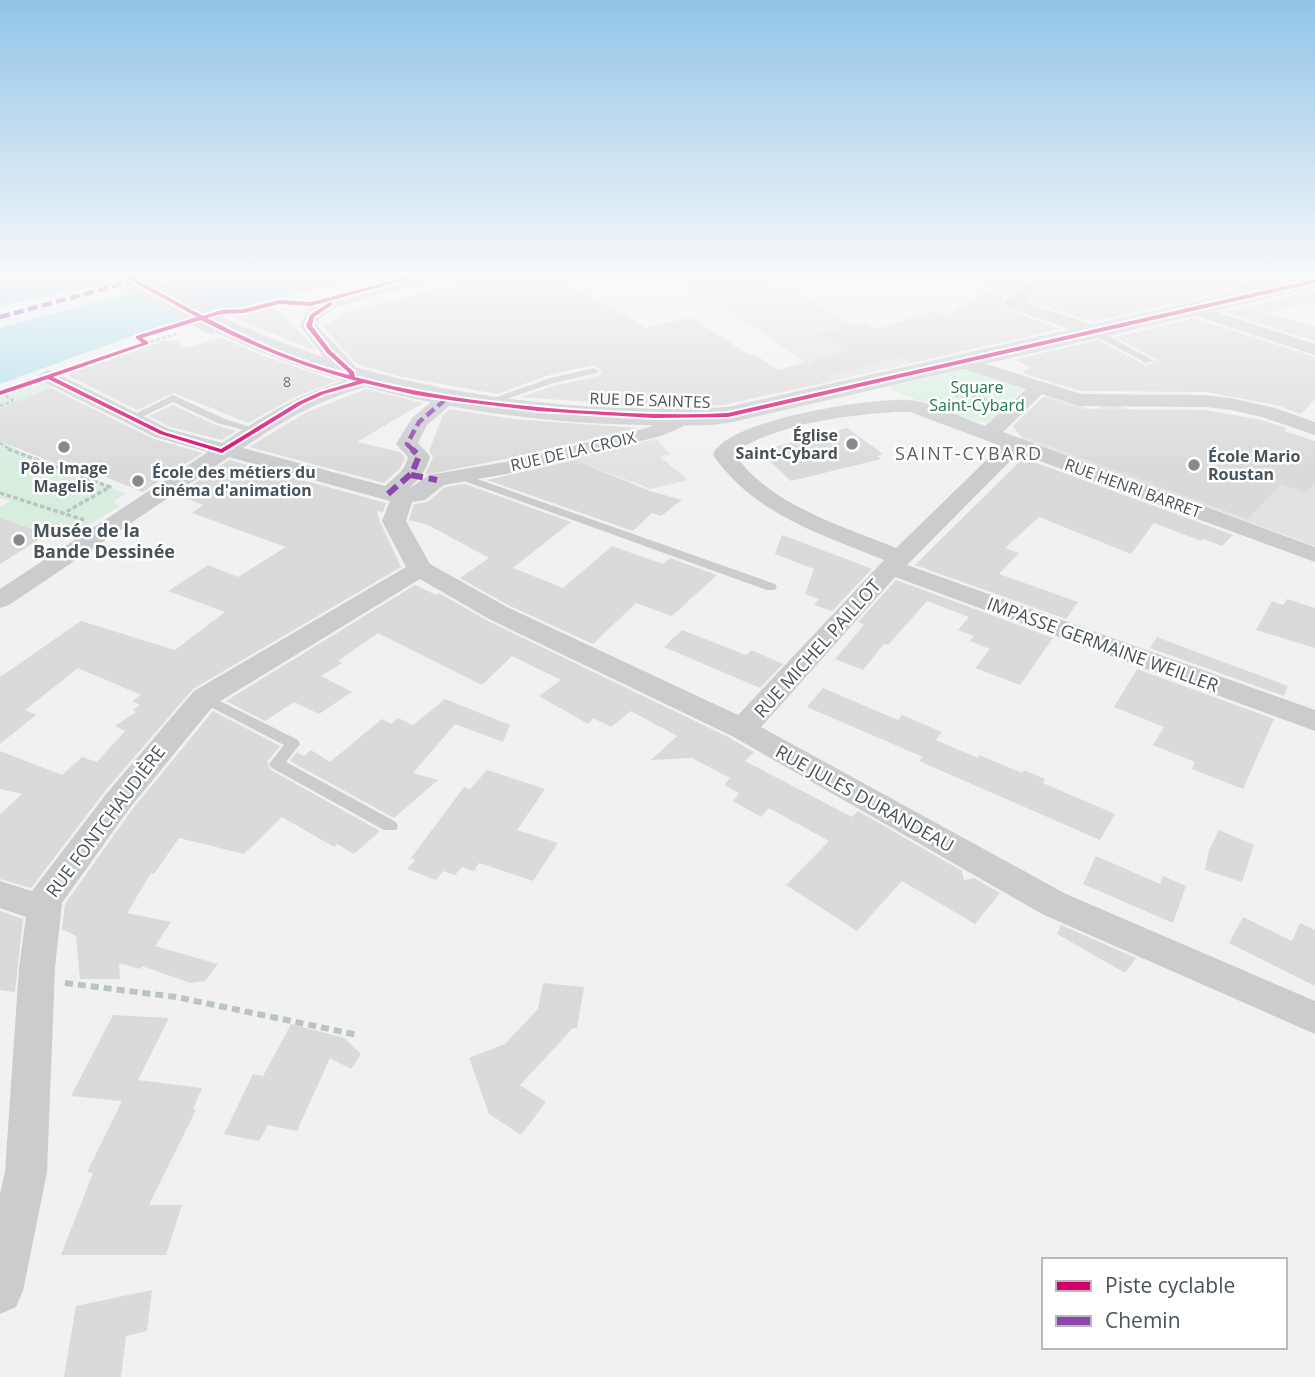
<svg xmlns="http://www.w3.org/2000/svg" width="1315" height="1377" font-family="'Open Sans',sans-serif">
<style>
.education{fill:#e3e2e2}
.green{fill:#d7eedf}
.water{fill:#aedde9}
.building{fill:#dadadb}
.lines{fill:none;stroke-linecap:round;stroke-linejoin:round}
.path-far2{stroke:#bac4c1;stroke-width:2.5;stroke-dasharray:3.5 2.5;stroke-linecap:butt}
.path-far1{stroke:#bac4c1;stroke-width:3.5;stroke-dasharray:4.5 2.5;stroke-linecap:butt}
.path{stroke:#bac4c1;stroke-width:6;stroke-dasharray:8 5;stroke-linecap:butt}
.lane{fill:#cbccce;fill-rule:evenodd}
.street{fill:#cbccce;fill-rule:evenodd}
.secondary{fill:#cbcdd0;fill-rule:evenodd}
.secondary-bridge{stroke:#cbcdd0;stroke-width:25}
.quiet-far1{stroke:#8e44ad;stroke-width:4.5;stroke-dasharray:10 4.5;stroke-linecap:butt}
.quiet{stroke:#8e44ad;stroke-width:6;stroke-dasharray:12 6;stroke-linecap:butt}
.cycleway-casing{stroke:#fff;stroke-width:4}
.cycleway{fill:#d6006c;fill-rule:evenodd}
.poi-dot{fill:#848a90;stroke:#fff;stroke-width:2.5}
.labels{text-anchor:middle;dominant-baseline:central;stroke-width:5;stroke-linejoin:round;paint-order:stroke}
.number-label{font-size:14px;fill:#6e767c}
.far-park-label{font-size:16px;fill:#1f774a;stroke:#fff}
.far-street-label{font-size:16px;fill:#49535b;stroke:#fff}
.far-poi-label{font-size:16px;font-weight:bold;fill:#49535b;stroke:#fff;text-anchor:start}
.far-quarter-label{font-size:18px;letter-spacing:2px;fill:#5d6064;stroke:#fff}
.poi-label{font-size:18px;font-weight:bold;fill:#49535b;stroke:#fff;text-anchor:start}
.street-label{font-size:18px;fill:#49535b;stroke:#fff}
</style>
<rect width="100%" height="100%" fill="#f1f1f1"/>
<path class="education" d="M660,274H752L782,288L789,286L912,363L831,381L749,323Z
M1047,394L1095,411L1106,403L1113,404L1315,471V546L1022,439L1012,425L1019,423Z
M656,439L670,454L660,457L688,480L651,489L572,459Z"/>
<path class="green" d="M971,368L1026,387L989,421L978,422L893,391L892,386Z
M43,381L55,387L0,408V397Z
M0,438L17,450L126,494L112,502L120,506L65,539L0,518V507L10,501L0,498Z"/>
<path class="water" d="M0,274H133L96,286L0,306Z
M197,274H375L236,309L205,313L129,337L0,384V328Z"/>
<path class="building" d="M458,274H552L646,328L691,317L749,355L754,354L778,370L806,362L811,366L810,361L845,352L818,334L866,323L877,329L935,311L946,316L992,287L965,277V274H1023L1033,277L1004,297L1002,302L1004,308L1061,329L911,363L903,357L826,376L832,381L723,405L646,406L520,397L554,386L598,376L602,371L593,365L546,376L497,394L398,376L357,364L323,327L346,312L468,281Z
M1065,274H1192L1196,279L1228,291L1092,322L1030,301L1054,282L1064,285Z
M1227,274H1303L1257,284Z
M1315,291V302L1268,313L1315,327V341L1224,312Z
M272,306L306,338L316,351L225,314Z
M1195,318L1315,357V399L1301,414L1276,405L1206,392L1081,391L1022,373L1031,367L1013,360L1098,340L1147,366L1157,360L1115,337Z
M221,337L261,355L336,381L295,397L248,423L174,393L137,410L69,376L73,371L163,341H177L186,348Z
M51,388L154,439L202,453L143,492L65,461L57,464L0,441V408Z
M366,389L423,403L357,442L400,452L405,458L400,468L384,483L249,447L305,413Z
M1043,397L1080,409L1206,410L1261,420L1287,428L1284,431L1315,441V483L1305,493L1281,484L1248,519L1020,435L1013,426Z
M173,405L216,425L236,431L222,440L170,427L149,416Z
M450,409L514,419L638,428L510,458L425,475L433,457L429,451L443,415Z
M847,428L883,454L877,456L881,459L791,481L759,451Z
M1023,458L1233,535L1222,546L1203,539L1201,541L1154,523L1131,554L1039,517L1005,548L1019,553L999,574L1078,602L1066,619L915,565Z
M229,460L386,503L383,512L377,511L380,522L401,567L193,689L105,791L31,888L0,879V814L22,794L0,789V751L62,775L82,757L97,762L125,731L115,726L136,712L133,710L140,705L132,701L141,695L78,668L25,710L36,715L0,744V677L81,621L175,650L225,612L168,591L208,565L238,577L286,547L192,513L203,505L177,495Z
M575,460L650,491L682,500L661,516L652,513L633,531L487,480Z
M465,484L571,522L513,568L563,588L612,546L663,564L670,558L717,575L672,616L636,603L593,644L508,605L460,578L489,558L428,525L409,520L414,504L427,502L445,487Z
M0,518L48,534L0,564Z
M782,535L854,562L872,569L832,611L814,605L819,599L805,594L814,569L775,554Z
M896,580L1053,638L1020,685L975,668L990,649L970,641L974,636L958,630L969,617L927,601L888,645L884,644L863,670L835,659L864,625L858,622Z
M415,585L436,595L439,593L488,621L728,737L754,752L745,761L852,817L858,811L962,871L964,880L974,878L1000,893L975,924L902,881L857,931L786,885L829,841L769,808L761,817L733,801L739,793L724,785L730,778L692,758L651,760L677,736L631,711L611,727L593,718L588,724L539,696L561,680L512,656L482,685L378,633L338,661L342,663L321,676L352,692L319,714L294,702L265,721L226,701Z
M1287,599L1315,608V648L1256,630L1272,601L1283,605Z
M682,630L746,655L751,650L783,664L760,688L664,647Z
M1157,637L1175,644L1288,686L1284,696L1150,648Z
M1137,669L1274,719L1243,789L1192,769L1195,762L1153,745L1164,727L1114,707Z
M823,688L898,720L902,715L942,732L936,740L978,758L979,755L1022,773L1024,770L1045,779L1043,783L1115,814L1100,840L919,761L923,757L807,707Z
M445,699L510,725L503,742L455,724L413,773L438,780L394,818L290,761L297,752L304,756L311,750L330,762L382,719L391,724L398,718L413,725Z
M213,711L280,746L267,762L271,770L380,831L354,854L337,844L334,847L282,817L244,854L179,838L154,874L151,873L127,913L171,922L155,946L218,964L205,981L190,983L142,966L140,969L119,963L120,979H80L76,936L62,929L65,904L131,811Z
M487,770L545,789L517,830L558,843L533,881L479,863L474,871L462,867L455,875L443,871L436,880L407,869L415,860L411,858L464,787L470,789Z
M1219,830L1254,845L1242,882L1205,870L1209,850Z
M1096,856L1160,884L1163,876L1186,886L1173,923L1083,884Z
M0,911L23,919L15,992L0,990Z
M1243,917L1292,941L1300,923L1315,930V986L1229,943Z
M1061,925L1136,958L1125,973L1057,934Z
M543,983L584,987L577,1028H573L520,1085L546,1102L521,1135L489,1114L469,1058L505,1044L538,1009Z
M113,1015L169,1018L138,1080L202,1088L193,1109L196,1110L149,1205H182L166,1255H61L93,1173L87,1172L122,1101L71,1096Z
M291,1024L344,1038L361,1054L351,1069L330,1058L297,1131L268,1125L259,1141L224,1134L253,1074L263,1076Z
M152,1290L147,1331L126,1336L121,1377H64L76,1306Z"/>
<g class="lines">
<path class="path-far2" d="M243,311L269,304
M170,328L138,337L146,343L180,333
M968,387L959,386L951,391C959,400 970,400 980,394L973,388
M0,393L16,401
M978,397L993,402
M0,406L13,401
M0,443L11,450"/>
<path class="path-far1" d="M8,449L110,487L64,513
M0,493L84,520"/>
<path class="path" d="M65,983L176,997L358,1035"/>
<path class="lane" d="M1090,329H1096L1154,361L1146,363L1090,333Z
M594,368L599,371L597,373L553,383L486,406L477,404L547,379Z
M173,395L225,419L260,430L255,433L217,423L173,402L134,421L125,419Z
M460,473L775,584L777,587L775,590H767L456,478V474Z
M204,693L298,740L300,744L286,762L396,822L398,826L396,830H384L272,768L269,764L284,745L199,701L197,698L199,695Z"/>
<path class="street" d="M419,274H445L443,277L334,308L320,318L318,326C327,337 358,367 362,376L371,377L374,381L371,385C317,401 289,417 243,448L385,486C395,477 405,471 408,457L396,444L412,418L439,395H453L456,399L453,403L427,425L418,443L430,456C427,470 419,480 407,490L429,475L511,461L647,428L668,419L675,412H689L692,416L682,427L661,436L511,473L444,485L425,500L412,502L406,521L430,564L507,607L738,715L884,560C820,534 754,514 713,455C724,420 874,397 909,400C934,402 962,418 985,426L1026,389L955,366L953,362L962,356L1081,394L1206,395L1231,398L1275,408L1315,422V435L1262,417L1231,410L1206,407L1080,406L1042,394L1003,432L1315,547V562L1018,453L907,565L1315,710V731L895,577L761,727L1066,894L1315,1001V1034L1042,914L732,736L489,619L420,579L214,705L129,809L62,903L55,968L47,1172L23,1291L16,1307L0,1314V1194L5,1172L19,968L26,917L0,908V881L32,891L107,793L194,691L406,567L382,521L390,501L229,457L9,605L0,608V589L208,452L155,437L40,380L37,376L47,370L54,372L169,429L222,443C262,417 298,394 344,381L342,374L323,356L300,326L306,312L322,300ZM895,412H910L1001,446L896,548C840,525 772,506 735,455L736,451C782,423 842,416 895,412Z
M1041,274H1060L1025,302L1099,327L1102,331L1099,335H1087L1006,307L1004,303L1006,299Z
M1195,274H1219L1266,290L1268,294L1260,299L1254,298L1197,277Z
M1193,304L1315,344V355L1187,313L1184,309Z"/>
<path class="secondary" d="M1315,274V288L728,423L710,425C536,430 359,402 202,326L199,321L202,316L211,314L220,316C373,388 540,413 710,408L728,407Z"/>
<path class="secondary-bridge" d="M122,274L211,321"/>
<path class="quiet-far1" d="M0,317L158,274
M413,450L407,444L419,422L446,399"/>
<path class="quiet" d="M411,475L437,480
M388,494L412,473L419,456L412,449"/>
<g class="cycleway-casing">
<path id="cycleway" d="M119,274H126L203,316L221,310L244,309L279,300L311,302L418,274H427L311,306L279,304L244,313L221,314L207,318C252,342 299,362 349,375V373L327,353L306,326L310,315L330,302L333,304L332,305L314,317L312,326L331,351L354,372L355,377C426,396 499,404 572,410C624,413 676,416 728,413L1315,279V283L728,417L654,418L538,411L456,401L416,395L364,383L324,394L302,404L222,453L160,434L48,379L0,395V391L142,343L136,338V336L197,317ZM201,320C251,346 303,367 357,381L320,392L298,402L221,449L164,432L53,377L148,344V342L142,338Z"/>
</g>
<use href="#cycleway" class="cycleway"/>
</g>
<linearGradient id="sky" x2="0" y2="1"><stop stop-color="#91c4e8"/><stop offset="0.59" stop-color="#f9f9f9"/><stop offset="1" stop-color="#f9f9f9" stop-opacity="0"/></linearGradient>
<rect width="1315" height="467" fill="url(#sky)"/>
<g class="poi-dot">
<circle cx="852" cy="444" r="7"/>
<circle cx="64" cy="447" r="7"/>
<circle cx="1194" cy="465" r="7"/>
<circle cx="138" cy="481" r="7"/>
<circle cx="19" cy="540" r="7"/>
</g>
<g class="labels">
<g class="number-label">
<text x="287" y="381">8</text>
</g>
<g class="far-park-label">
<text x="977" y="387">Square<tspan x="977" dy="18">Saint-Cybard</tspan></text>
</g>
<g class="far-street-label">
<text transform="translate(650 400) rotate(2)">RUE DE SAINTES</text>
<text transform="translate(573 451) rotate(-13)">RUE DE LA CROIX</text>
<text transform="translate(1133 488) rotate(20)">RUE HENRI BARRET</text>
</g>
<g class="far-poi-label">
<text x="838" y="435" text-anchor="end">Église<tspan x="838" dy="18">Saint-Cybard</tspan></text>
<text x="1208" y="456">École Mario<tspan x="1208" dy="18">Roustan</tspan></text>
<text x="64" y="468" text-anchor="middle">Pôle Image<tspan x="64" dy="18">Magelis</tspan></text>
<text x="152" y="472">École des métiers du<tspan x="152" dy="18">cinéma d'animation</tspan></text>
</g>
<g class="far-quarter-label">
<text x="969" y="453">SAINT-CYBARD</text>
</g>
<g class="poi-label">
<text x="33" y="530">Musée de la<tspan x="33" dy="21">Bande Dessinée</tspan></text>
</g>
<g class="street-label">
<text transform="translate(1103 644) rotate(20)">IMPASSE GERMAINE WEILLER</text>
<text transform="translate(817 648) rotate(-48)">RUE MICHEL PAILLOT</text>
<text transform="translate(865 798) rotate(29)">RUE JULES DURANDEAU</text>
<text transform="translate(105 821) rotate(-53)">RUE FONTCHAUDIÈRE</text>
</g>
</g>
<rect x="1042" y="1258" width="245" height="91" fill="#ffffff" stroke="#b6babd" stroke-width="2"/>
<rect x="1056" y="1281" width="35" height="10" fill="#d6006c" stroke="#b6babd" stroke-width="2"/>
<text x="1105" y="1293" font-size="21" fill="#49535b">Piste cyclable</text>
<rect x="1056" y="1316" width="35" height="10" fill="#8e44ad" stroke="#b6babd" stroke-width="2"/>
<text x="1105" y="1328" font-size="21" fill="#49535b">Chemin</text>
</svg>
